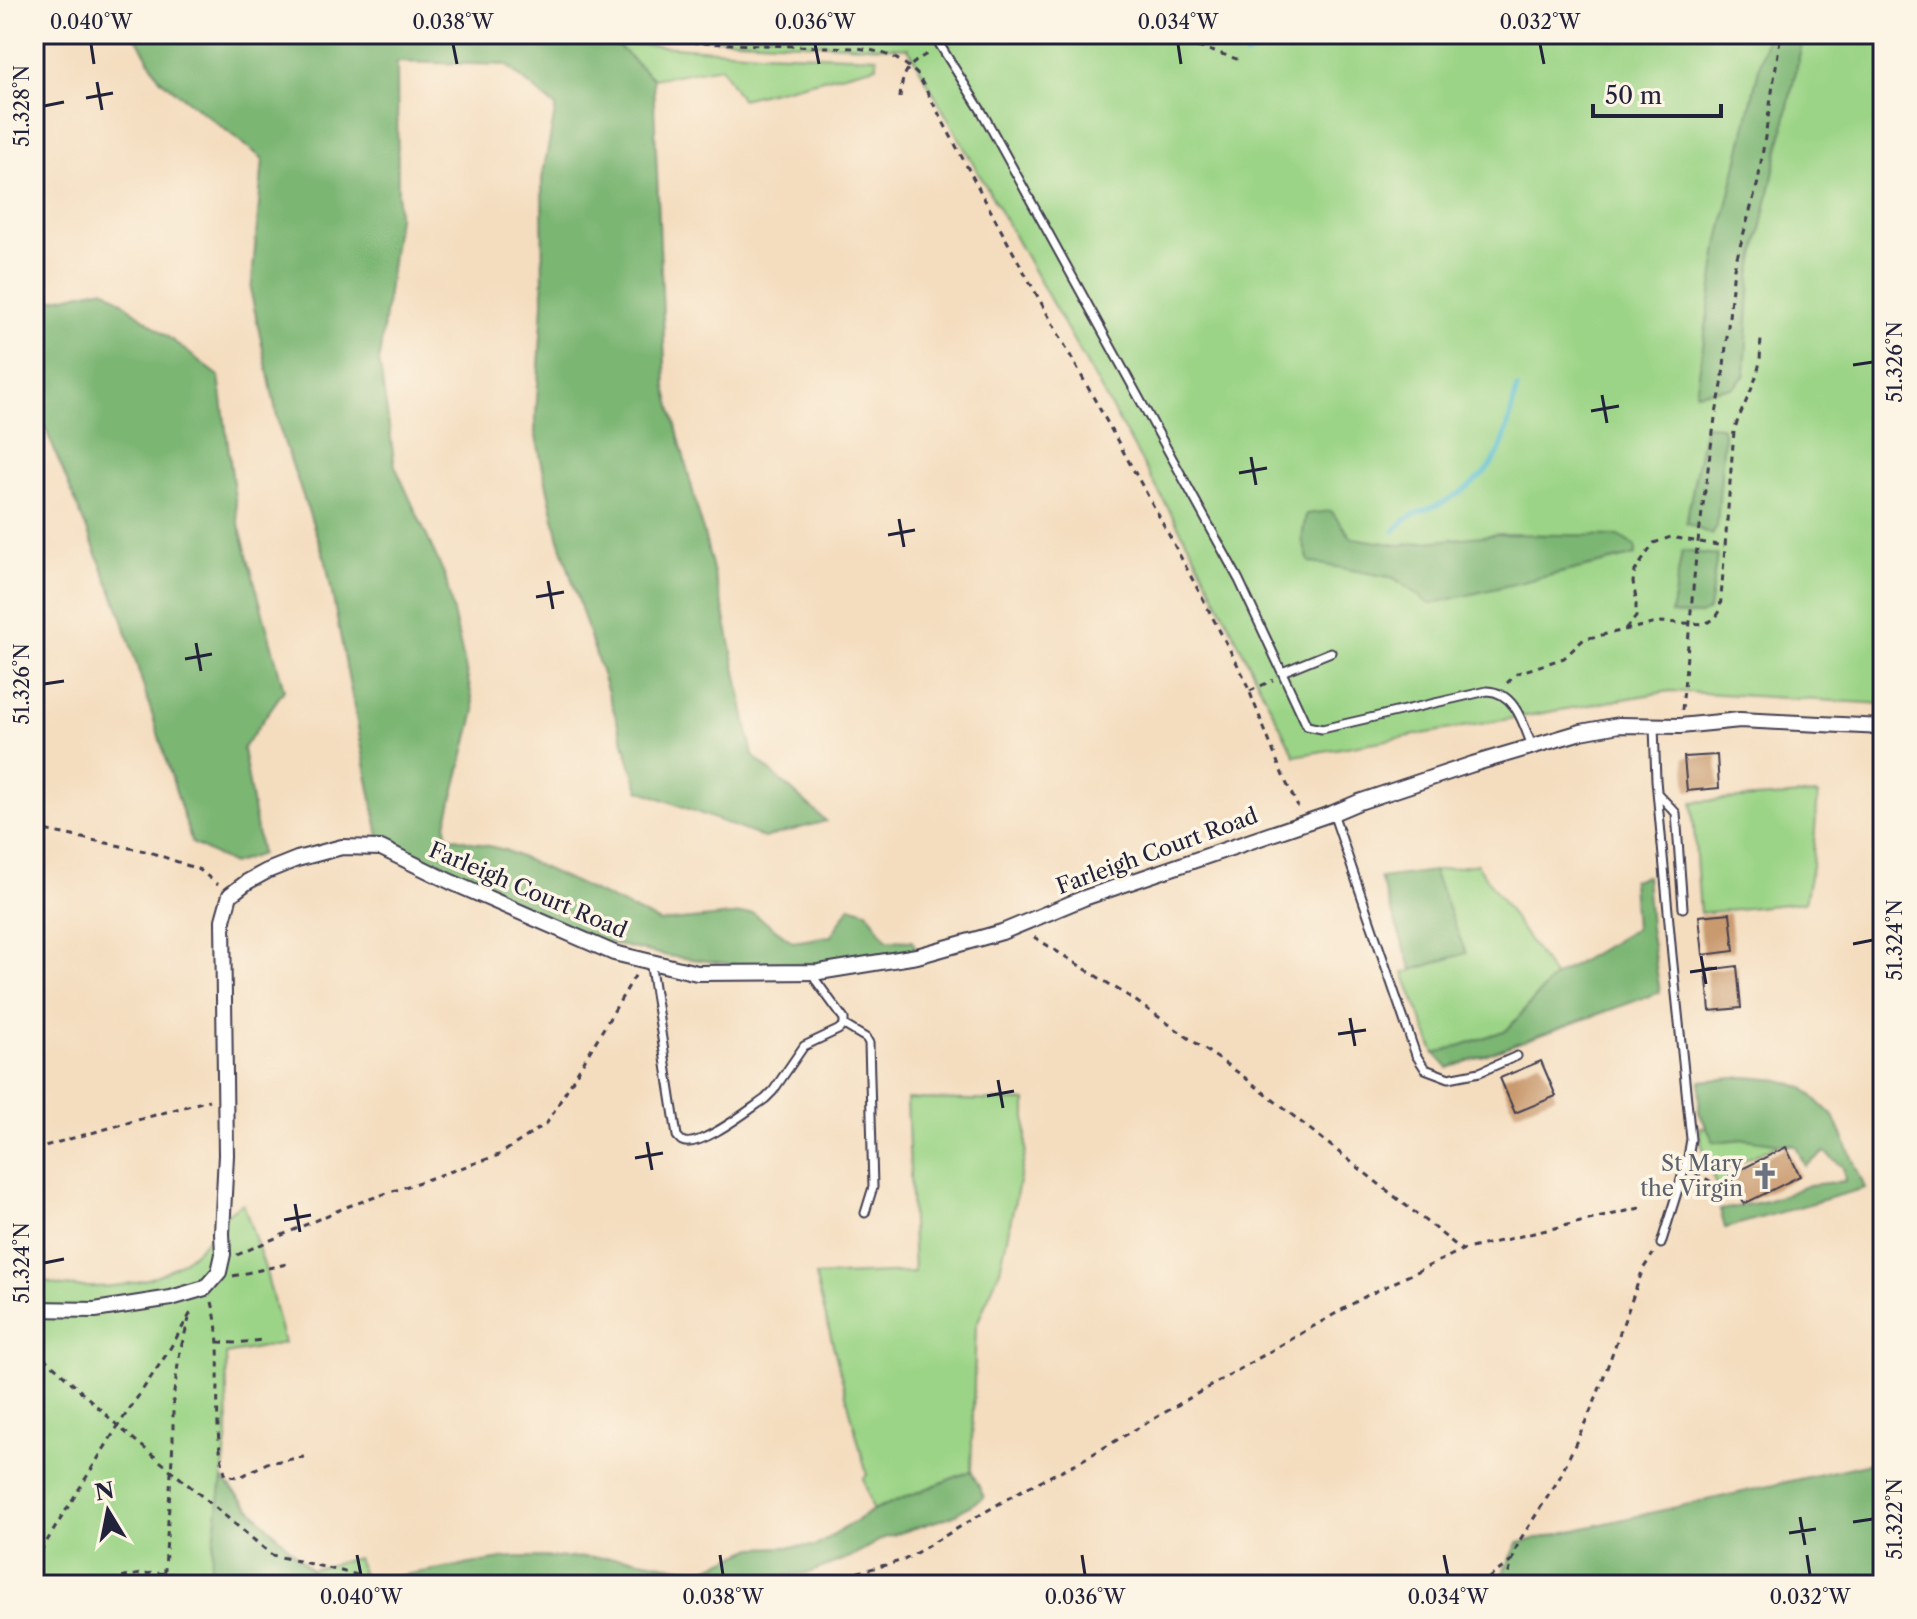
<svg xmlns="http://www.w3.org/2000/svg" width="1917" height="1619" font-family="'Libre Caslon Text',serif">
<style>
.green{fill:#9bd486;stroke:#5e7b60;stroke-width:2}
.forest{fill:#7cb673;stroke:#4f6c57;stroke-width:2}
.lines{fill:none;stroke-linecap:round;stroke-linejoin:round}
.stream{stroke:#53bdd0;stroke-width:5}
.building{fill:#c99a6e}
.lane-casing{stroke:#423e4f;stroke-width:11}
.street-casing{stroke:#423e4f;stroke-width:18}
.path{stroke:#423e4f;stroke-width:3;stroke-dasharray:6 6;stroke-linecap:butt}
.lane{stroke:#fff;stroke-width:7}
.street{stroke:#fff;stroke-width:14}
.ticks{fill:none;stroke:#22223b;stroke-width:3}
.labels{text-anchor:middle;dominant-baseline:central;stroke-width:7;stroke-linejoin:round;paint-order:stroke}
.street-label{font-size:22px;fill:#22223b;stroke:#fcf5e5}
.worship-label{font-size:22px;fill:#5b616d;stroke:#fcf5e5;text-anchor:end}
.neatline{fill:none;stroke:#22223b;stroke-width:3}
.ticks-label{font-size:20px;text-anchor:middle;fill:#22223b}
</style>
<rect width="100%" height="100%" fill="#fcf5e5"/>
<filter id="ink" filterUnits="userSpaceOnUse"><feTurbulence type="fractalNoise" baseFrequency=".0125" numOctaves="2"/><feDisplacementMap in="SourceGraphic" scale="16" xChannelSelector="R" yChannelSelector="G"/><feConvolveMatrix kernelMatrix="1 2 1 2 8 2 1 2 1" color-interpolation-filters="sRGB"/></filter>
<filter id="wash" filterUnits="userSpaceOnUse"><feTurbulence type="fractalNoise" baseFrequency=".006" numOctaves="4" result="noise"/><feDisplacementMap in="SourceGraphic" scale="32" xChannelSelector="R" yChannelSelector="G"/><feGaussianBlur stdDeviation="1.8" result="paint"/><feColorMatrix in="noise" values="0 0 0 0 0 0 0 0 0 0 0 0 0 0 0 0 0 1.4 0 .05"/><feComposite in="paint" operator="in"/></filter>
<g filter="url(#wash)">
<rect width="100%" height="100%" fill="#f4ddbf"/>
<path class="green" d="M660,34H1883V704L1670,691L1295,756L1194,554L908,48L735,40Z
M615,43L759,53L877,57V66L741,99L721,67L653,79Z
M1818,794L1812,866L1805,902L1700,913L1692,802Z
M1477,864L1554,977L1507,1030L1435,1054L1404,973L1465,953L1433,871Z
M907,1099L1026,1101V1150L1000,1270L976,1326L971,1471L873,1510L863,1478L867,1475L815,1276L914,1272Z
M1700,1127L1783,1130L1777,1145L1727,1168L1733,1196L1721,1200L1702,1145Z
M243,1203L265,1268L284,1343L226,1354L228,1433L222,1478L250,1509L311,1570L357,1558L366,1585H34V1273C48,1287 68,1287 86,1287C126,1288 166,1278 196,1251C203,1244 211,1236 216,1228C219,1223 219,1221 223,1217C229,1212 237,1207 243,1203Z"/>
<path class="forest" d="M134,34H599L615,43L653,79L666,387L724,612L753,756L826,821L764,838L639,790L558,536L535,432L543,303L542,179L556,107L506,65L397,62L398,217L379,360L395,466L445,576L475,711L446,824L447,836L505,850L660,922L753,913L793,942L831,936L850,906L867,911L887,940L912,941L917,950L825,964L746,966L668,956L604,942L450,874L379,836L326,562L280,430L251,293L263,159L160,79Z
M1767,34H1804L1751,275L1745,375L1734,387L1696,393L1719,241Z
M104,288L219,376L238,521L284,690L243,749L261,854L232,864L192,843L120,611L34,400V304Z
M1705,425L1721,426L1724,435L1717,526L1712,535L1686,523Z
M1331,511L1352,538L1399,545L1500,534L1619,536L1636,547V555L1430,604L1394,578L1309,562L1302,539L1306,514Z
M1682,551L1717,555L1709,610L1700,615L1671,614Z
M1433,871L1466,953L1412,970L1380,878Z
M1646,876L1650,928L1660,992L1448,1068L1435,1054L1507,1030L1554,977L1635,929L1632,880Z
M1746,1077L1780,1080L1804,1088L1835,1118L1865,1188L1725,1228L1720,1210L1767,1201L1809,1185L1845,1181L1843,1167L1825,1152L1805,1166L1796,1146L1745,1139L1714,1142L1699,1112L1700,1081Z
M1883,1460V1585H1498L1518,1543Z
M971,1471L984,1497L952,1516L884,1538L850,1557L809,1573L769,1577L724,1585H366L365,1581L514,1557L629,1558L700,1571L754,1548L816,1546L873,1510Z
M222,1478C255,1515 292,1548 324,1585H208Z"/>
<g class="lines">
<path class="stream" d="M1246,55L1287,34
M1394,531C1412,510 1419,514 1442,503C1462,493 1487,475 1498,454C1507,437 1512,407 1517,388"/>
</g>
<g id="blocks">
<path class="building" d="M1717,755L1719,788L1687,791L1684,757Z
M1730,913L1734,951L1703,955L1699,916Z
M1737,966L1741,1008L1710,1011L1706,970Z
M1541,1061L1556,1096L1515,1113L1500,1078Z
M1786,1147L1800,1176L1744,1204L1730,1175Z"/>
</g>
</g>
<g filter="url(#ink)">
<use href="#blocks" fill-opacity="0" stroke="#423e4f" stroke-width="2"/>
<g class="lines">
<g class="lane-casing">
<path id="lane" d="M933,34L982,112L1239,580L1307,726L1322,729L1487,691C1515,692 1523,723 1532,746
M1282,672L1331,652
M1654,727L1656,780L1672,955L1691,1139L1688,1157L1661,1244
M1658,794L1676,813L1683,908
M1333,813L1416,1055L1425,1069L1449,1078L1480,1072L1517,1056
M650,961L677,1136C679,1138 680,1140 682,1141C698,1150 750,1109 765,1099L773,1091L804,1046L838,1030L844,1025V1019L817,982L812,972
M844,1025L866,1038L869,1043L873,1187L865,1213"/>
</g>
<g class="street-casing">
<path id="street" d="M34,1309L95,1310L171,1298L205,1288L219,1272L223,1254L222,1233L226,1155L223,920L230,895L247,882L267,871L297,859L342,847L381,848L451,882L614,953L697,973L819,972L917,956L1002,932L1084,898L1333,813L1359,802L1473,764L1581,732L1619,725L1680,726L1740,720L1883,727"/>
</g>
<path class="path" d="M620,34L628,37L701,43L857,48C881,51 900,57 918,75L1001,230L1160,518L1243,675L1283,776L1298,807
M1164,34C1189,47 1214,50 1239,60
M900,98C902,72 908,64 931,52
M1625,629L1636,617V599L1633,582L1635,571L1654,543L1671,537L1724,546
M1507,683L1518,673L1564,658L1584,639L1661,622L1704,624L1715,619L1720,611L1734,431C1741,409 1754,389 1759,366C1761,357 1760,348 1761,340
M1250,691L1273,680
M1682,710L1696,556L1715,418L1722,385L1734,268L1758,182L1781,34
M34,828L150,852L200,870L218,885
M1034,937L1133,999L1243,1076L1462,1250
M34,1149L209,1100
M1695,1173L1723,1188L1734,1191
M237,1255L346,1207L499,1155L547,1123L636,974
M233,1276L291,1263
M212,1302C227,1359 208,1420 226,1476L240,1477L267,1463L304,1457
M218,1342L236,1343L262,1340
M34,1350L56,1368L118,1426L272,1555L401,1585
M34,1562L118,1426L168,1352L193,1309
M99,1585C150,1566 175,1573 226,1585
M164,1585L173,1441V1399L180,1351L189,1319
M811,1585L904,1560L1024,1489L1079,1462L1366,1296L1462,1250L1644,1207
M1479,1585L1513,1560
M1505,1585L1518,1543L1559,1479L1595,1401L1643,1269L1653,1254"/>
<use href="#lane" class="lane"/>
<use href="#street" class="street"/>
</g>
</g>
<path class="ticks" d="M91,44L94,64M453,44L457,64M815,44L819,64M1178,44L1181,64M1540,44L1544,64M97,82L102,110M86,98L113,93M44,106L64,102M1853,365L1873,362M1602,395L1607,423M1591,411L1619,406M1251,457L1256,485M1239,473L1267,468M899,519L904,547M888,535L915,530M548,581L553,609M536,597L564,592M196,643L201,671M185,659L212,654M44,684L64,681M1853,944L1873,940M1701,956L1706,984M1690,972L1717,968M1350,1018L1355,1046M1338,1034L1366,1030M998,1080L1003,1108M987,1096L1014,1091M647,1142L652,1170M635,1158L663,1153M295,1204L300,1232M284,1220L311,1215M44,1263L64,1259M1800,1517L1805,1545M1853,1522L1873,1519M1789,1533L1816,1529M357,1555L361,1575M720,1555L723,1575M1082,1555L1085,1575M1444,1555L1448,1575M1807,1555L1810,1575"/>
<defs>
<g id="church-bare" transform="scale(2.16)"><path d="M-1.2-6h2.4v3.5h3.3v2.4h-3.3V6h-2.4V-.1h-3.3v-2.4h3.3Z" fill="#6b7280" stroke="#fcf5e5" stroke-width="2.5" paint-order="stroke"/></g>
</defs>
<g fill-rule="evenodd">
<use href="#church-bare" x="1765" y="1176"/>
</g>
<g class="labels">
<g class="street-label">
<text transform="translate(1157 851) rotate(-20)">Farleigh Court Road</text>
<text transform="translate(528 890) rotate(23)">Farleigh Court Road</text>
</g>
<g class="worship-label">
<text x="1743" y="1163">St Mary<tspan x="1743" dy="25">the Virgin</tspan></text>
</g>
</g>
<rect width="1917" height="1619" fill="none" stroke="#fcf5e5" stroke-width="88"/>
<g transform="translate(108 1511) rotate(350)" stroke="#fcf5e5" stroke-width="6" paint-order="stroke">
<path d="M0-6L14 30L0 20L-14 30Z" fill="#22223b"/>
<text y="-12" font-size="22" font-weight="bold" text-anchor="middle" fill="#22223b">N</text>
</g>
<path d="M1593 104v12h128v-12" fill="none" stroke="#22223b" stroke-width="4"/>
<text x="1605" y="104" font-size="24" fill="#22223b" stroke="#fcf5e5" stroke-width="6" paint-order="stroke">50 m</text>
<rect x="44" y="44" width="1829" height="1531" class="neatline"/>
<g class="ticks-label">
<text x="91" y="29">0.040°W</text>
<text x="453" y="29">0.038°W</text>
<text x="815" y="29">0.036°W</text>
<text x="1178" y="29">0.034°W</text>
<text x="1540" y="29">0.032°W</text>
<text transform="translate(22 106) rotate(-90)" y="7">51.328°N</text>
<text transform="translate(1895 362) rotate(-90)" y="7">51.326°N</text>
<text transform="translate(22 684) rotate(-90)" y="7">51.326°N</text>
<text transform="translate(1895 940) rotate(-90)" y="7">51.324°N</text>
<text transform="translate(22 1263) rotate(-90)" y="7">51.324°N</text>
<text transform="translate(1895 1519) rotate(-90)" y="7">51.322°N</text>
<text x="361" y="1604">0.040°W</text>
<text x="723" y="1604">0.038°W</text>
<text x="1085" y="1604">0.036°W</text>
<text x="1448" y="1604">0.034°W</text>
<text x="1810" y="1604">0.032°W</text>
</g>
</svg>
